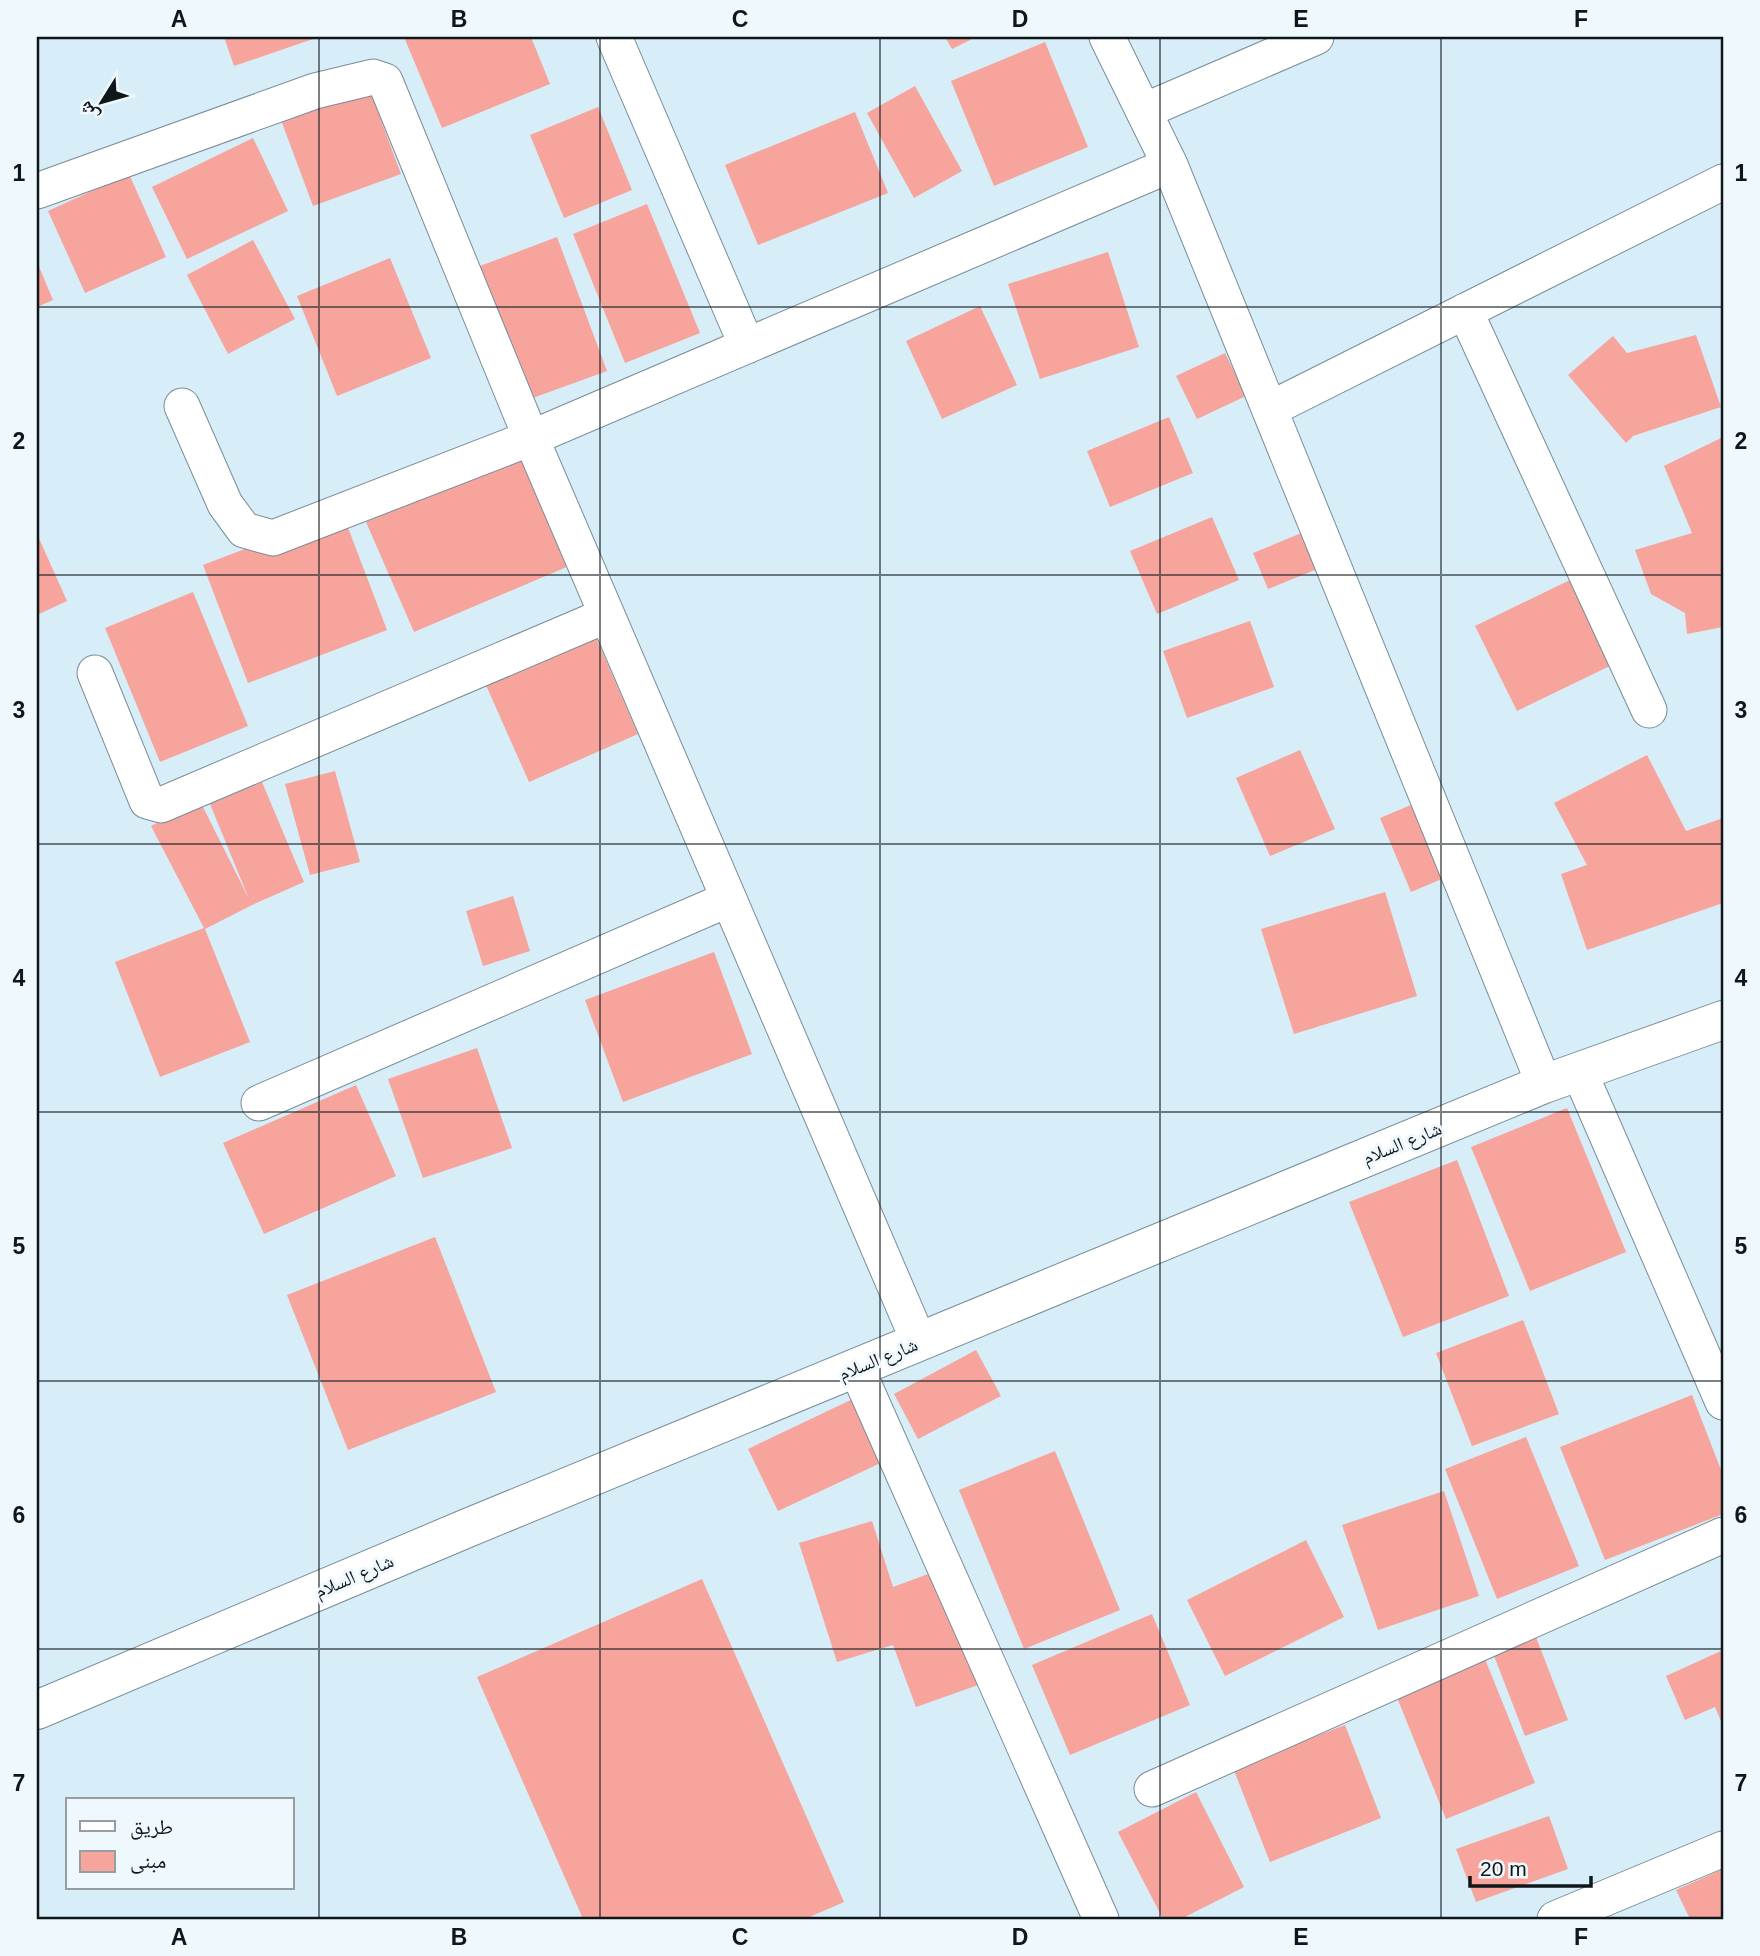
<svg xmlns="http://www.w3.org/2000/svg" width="1760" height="1956" font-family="Arial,'Noto Naskh Arabic',sans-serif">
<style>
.building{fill:#f6a49c}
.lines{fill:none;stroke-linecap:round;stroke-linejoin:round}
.street-casing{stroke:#788d97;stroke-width:37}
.secondary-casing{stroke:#788d97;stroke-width:40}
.street{stroke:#fff;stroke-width:35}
.secondary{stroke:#fff;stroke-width:38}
.grid{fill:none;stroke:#0f171b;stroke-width:2;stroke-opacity:0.55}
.labels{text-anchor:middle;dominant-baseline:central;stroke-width:6;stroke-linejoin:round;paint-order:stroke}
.street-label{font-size:19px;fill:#0f171b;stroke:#eff8fc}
.neatline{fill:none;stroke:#0f171b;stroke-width:2.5}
.grid-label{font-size:23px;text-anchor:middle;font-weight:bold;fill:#0f171b}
</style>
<rect width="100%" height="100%" fill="#d7edf8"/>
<path class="building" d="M224,37H319L234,66Z
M404,37H531L550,84L442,128Z
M945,37H976L952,49Z
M1045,42L1088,147L994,186L951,81Z
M915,86L962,171L914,198L867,113Z
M369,88L401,174L313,206L281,120Z
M598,107L632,190L564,218L530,135Z
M855,112L888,193L758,245L725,165Z
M253,138L288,211L187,259L152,187Z
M129,174L166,257L85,293L48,211Z
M647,204L700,333L625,363L573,234Z
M557,237L607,371L530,399L480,266Z
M253,240L295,319L228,354L187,275Z
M1108,252L1139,347L1040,379L1008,284Z
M390,258L431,358L337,396L297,296Z
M37,262L53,300L37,307Z
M980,306L1017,385L942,419L906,341Z
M1696,335L1721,407L1633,436L1626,443L1568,375L1613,336L1627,353Z
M1225,353L1246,396L1197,419L1176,376Z
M1169,417L1193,473L1110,507L1087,451Z
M1723,437V627L1687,634L1685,613L1651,594L1635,550L1692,533L1664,466Z
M529,452L576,563L414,632L366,522Z
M342,512L387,630L248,683L203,565Z
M1212,517L1239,580L1157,614L1130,551Z
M1311,529L1327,565L1268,589L1253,553Z
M37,534L67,601L37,615Z
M1572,579L1614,664L1517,711L1475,626Z
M193,592L248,726L160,762L105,628Z
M1250,621L1274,687L1187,718L1163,651Z
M591,626L638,734L529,782L481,674Z
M1300,750L1335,829L1270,856L1236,778Z
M1647,755L1686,831L1723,818V903L1587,950L1561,874L1587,865L1554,803Z
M335,771L360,862L310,875L285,784Z
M262,782L304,882L252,905L205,929L250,1042L160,1077L115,962L204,928L151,826L200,801L249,899L210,804Z
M1425,799L1456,873L1411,892L1380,818Z
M1385,892L1417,996L1294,1034L1261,929Z
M513,896L530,951L483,966L466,911Z
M714,952L752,1054L623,1102L585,1000Z
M477,1048L512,1148L423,1178L388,1079Z
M356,1085L396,1176L264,1234L223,1143Z
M1567,1108L1626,1252L1530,1291L1471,1147Z
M1457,1160L1509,1296L1403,1337L1349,1202Z
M435,1237L496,1392L348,1450L287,1295Z
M1523,1320L1559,1414L1472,1446L1436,1353Z
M976,1350L1001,1396L918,1439L894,1394Z
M1692,1395L1723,1475V1514L1605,1560L1560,1447Z
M857,1397L887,1460L778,1511L748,1449Z
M1526,1437L1579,1566L1497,1599L1445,1469Z
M1055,1451L1120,1610L1024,1649L959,1490Z
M1444,1491L1479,1596L1378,1630L1342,1525Z
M872,1521L893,1587L939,1570L981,1684L916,1707L893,1645L837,1662L799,1543Z
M1306,1540L1344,1617L1225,1676L1187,1600Z
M702,1579L844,1902L805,1919H583L477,1677Z
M1152,1614L1190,1705L1070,1755L1032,1665Z
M1534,1632L1568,1720L1525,1736L1491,1648Z
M1723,1650V1726L1715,1707L1685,1720L1666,1676Z
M1485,1659L1535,1783L1446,1819L1396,1695Z
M1345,1725L1381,1818L1270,1862L1233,1768Z
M1196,1792L1244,1887L1181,1919H1163L1118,1832Z
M1549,1816L1568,1869L1476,1902L1456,1849Z
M1723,1869V1919H1690L1676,1890Z"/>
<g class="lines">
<g class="street-casing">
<path id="street" d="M614,37L747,346
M1107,37L1170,165L1544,1084
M1144,111L1316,37
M37,191L315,91L373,77L385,81L531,438L919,1342
M1465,311L1649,710
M182,406L225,504L244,530L273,538L531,438L1170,165
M1270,409L1723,182
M95,673L147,801L161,805L607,615
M1579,1071L1723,1402
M259,1103L729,899
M856,1367L1101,1919
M1152,1789L1723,1535
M1555,1919L1723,1849"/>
</g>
<g class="secondary-casing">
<path id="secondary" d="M37,1710L465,1529L1544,1084L1723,1020"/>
</g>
<use href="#street" class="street"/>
<use href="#secondary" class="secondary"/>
</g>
<path class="grid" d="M319,37V1919M600,37V1919M880,37V1919M1160,37V1919M1441,37V1919M37,307H1723M37,575H1723M37,844H1723M37,1112H1723M37,1381H1723M37,1649H1723"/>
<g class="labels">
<g class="street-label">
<text transform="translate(1402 1143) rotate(-22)">شارع السلام</text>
<text transform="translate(878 1359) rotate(-22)">شارع السلام</text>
<text transform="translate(354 1576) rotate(-23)">شارع السلام</text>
</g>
</g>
<rect width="1760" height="1956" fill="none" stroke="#eff8fc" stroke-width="77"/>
<rect x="66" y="1798" width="228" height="91" fill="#eff8fc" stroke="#959ea2" stroke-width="2"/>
<rect x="80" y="1821" width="35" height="10" fill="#ffffff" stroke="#959ea2" stroke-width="2"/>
<text x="130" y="1834" font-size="21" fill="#0f171b">طريق</text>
<rect x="80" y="1851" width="35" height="21" fill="#f6a49c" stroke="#959ea2" stroke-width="2"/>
<text x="130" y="1868" font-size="21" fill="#0f171b">مبنى</text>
<g transform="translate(102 102) rotate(233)" stroke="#eff8fc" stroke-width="5" paint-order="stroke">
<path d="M0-5L12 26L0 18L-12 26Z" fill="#0f171b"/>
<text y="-10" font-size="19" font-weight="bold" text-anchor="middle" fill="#0f171b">ش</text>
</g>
<path d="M1470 1876v10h121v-10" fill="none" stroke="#0f171b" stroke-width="3.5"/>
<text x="1480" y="1876" font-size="21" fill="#0f171b" stroke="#eff8fc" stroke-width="5" paint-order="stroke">20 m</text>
<rect x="38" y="38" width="1684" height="1880" class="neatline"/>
<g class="grid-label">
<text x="179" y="27">A</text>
<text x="459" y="27">B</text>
<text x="740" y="27">C</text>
<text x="1020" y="27">D</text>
<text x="1301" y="27">E</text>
<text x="1581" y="27">F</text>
<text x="19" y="181">1</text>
<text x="1741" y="181">1</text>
<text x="19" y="449">2</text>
<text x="1741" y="449">2</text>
<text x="19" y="718">3</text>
<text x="1741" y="718">3</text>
<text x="19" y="986">4</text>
<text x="1741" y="986">4</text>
<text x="19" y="1254">5</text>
<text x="1741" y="1254">5</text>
<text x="19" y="1523">6</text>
<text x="1741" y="1523">6</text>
<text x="19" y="1791">7</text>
<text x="1741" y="1791">7</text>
<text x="179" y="1945">A</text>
<text x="459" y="1945">B</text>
<text x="740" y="1945">C</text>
<text x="1020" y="1945">D</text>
<text x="1301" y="1945">E</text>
<text x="1581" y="1945">F</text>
</g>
</svg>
